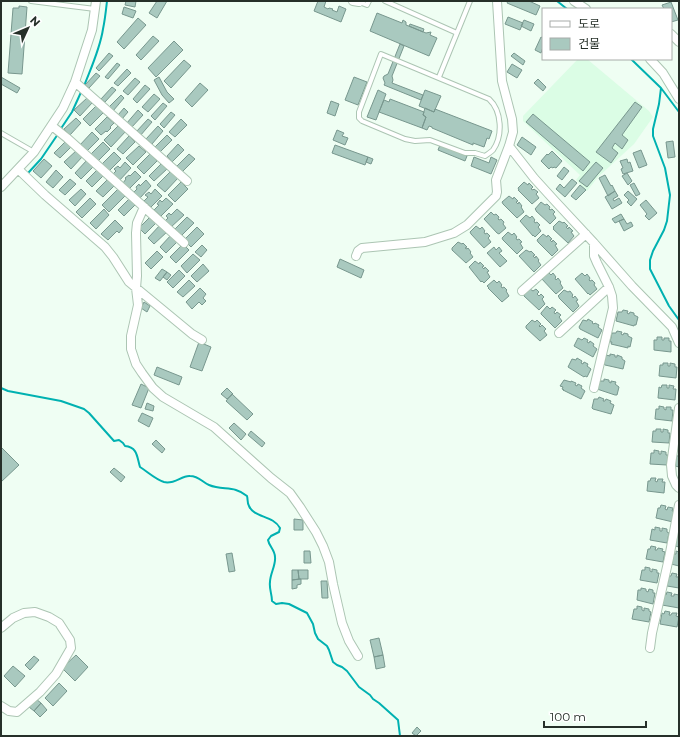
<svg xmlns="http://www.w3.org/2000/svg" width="680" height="737" font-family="Montserrat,'Noto Sans KR',sans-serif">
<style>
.built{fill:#dbfde5}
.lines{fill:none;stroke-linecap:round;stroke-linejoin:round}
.stream{stroke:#00b1b1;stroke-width:2}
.building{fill:#a9c9bf;stroke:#78978e}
.lane-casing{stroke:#acc5b3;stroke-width:6}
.street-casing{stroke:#acc5b3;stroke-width:10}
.lane{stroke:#fff;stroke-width:4}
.street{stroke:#fff;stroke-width:8}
</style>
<rect width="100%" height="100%" fill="#effef3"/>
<path class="built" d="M578,59H587L649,111L653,117L634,144L598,177L587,191L576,180L580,175L523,121V116Z"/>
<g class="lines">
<path class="stream" d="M557,1L567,9
M631,59L661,88L679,112
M84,86C91,68 100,49 103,29C105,20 106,10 107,1
M661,88L659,104L653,129V136L665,168L670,195L667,221L664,230L653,251L650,260V269L669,306L679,320
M60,130L72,112L82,90
M29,172L41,159L58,134
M1,388L8,391L61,401L84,409L89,413L114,441L119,440L123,443L125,446C138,447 137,458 140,467C148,472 155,479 164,482C174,485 182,475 190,476C199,476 202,482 209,485C223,491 234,485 247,496C248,499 247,503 249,506C254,518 273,515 280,528L279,532L271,536L268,540C269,546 275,550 275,557C276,565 270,574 270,582C269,589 272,594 272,601L276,604L282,603L289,604L307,613L313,624L315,633L318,639L327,646L329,650L333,662L337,665L342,667L347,671L359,687L370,695L373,699L379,703L398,720L400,736"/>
</g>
<path class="building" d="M126,1H136L135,7L125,5Z
M157,1H167L157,18L149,13Z
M318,1H326L324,7L328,9L329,8L333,9L332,10L337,12L339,6L346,9L341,22L314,11Z
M508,1H529L540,6L536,15L507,3Z
M671,2L678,20L671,22V9H664L662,5Z
M19,6L27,7L22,74L8,73L13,8H19Z
M124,7L136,11L133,18L122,14Z
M377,13L402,23L403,20L406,22V25L426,33L431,32L430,35L437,38L429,56L370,31Z
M508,17L523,23L520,30L505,24Z
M138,18L146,25L124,49L117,42Z
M524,20L534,24L531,31L521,26Z
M410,24L424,29L423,32L409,26Z
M153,36L159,41L141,60L136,55Z
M541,37L543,38V47L541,53L535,50Z
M174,41L183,50L156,77L148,68Z
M400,44L404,46L392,76L393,80L392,83L423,95L421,100L384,85L385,83L383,78L384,76L388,74Z
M109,53L113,56L99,71L96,68Z
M514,53L525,61L523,65L511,56Z
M184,60L191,66L171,88L164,81Z
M117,63L120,65L108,79L105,77Z
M512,64L522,70L517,78L507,72Z
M127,69L131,73L118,86L114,83Z
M96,73L100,76L89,88L85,85Z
M1,77L20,88L17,93L1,84Z
M159,77L167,92L174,99L169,103L162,95L154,80Z
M354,77L367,82L358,105L345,100Z
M135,78L140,82L128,95L123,91Z
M538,79L546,87L543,91L534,83Z
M200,83L208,90L192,107L185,100Z
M145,85L150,89L137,103L133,99Z
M112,87L116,90L105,102L101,99Z
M378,90L386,94L376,120L367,117Z
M425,90L441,96L434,112L419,106Z
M154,94L160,99L148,112L142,107Z
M121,95L124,98L113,111L109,107Z
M87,98L92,103L80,116L74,110Z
M390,99L424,112L423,115L426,117L422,128L379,112L384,100L389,102Z
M331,101L339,104L335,116L327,113Z
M635,102L642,107L622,135L628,140L622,149L615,143L612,148L618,153L611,163L596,152Z
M163,103L167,106L155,120L151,116Z
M97,105L104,112L90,126L83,119Z
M124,108L128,112L122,119L118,115Z
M425,108L434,112L435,109L492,131L489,139L487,138L484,147L473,143V145L432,128V127L429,126L427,130L422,128L426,117L423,115Z
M138,110L143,115L131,128L126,124Z
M171,112L175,115L164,128L160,124Z
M533,114L590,162L583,171L526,122Z
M107,117L114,123L110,127L111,128L107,132L106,131L101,135L95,129Z
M76,118L81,123L70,135L64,129Z
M148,119L152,122L140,136L136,132Z
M181,119L187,125L175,137L169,132Z
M120,124L127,130L111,147L104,140Z
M158,126L163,131L152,144L146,139Z
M337,130L344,133L342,136L348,138L345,145L333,140Z
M92,132L99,139L86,152L79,146Z
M167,135L172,140L160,152L155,147Z
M129,136L135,142L123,154L117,149Z
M522,137L536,147L531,155L517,145Z
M66,141L72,146L60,158L54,153Z
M673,141L675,157L668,158L666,142Z
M103,142L110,149L97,162L90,155Z
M178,144L184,150L172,162L167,156Z
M335,145L368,157L365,165L332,153Z
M440,145L467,156L465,161L438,150Z
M139,146L146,152L133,165L126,158Z
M77,150L83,156L71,169L64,162Z
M641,150L647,165L639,168L633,153Z
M552,151L562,161L556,168L554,167L553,168L551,167L549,169L541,161L547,154L548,155Z
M114,152L121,159L107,173L100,166Z
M150,154L157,161L144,174L137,167Z
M189,154L195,159L182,172L176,167Z
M368,157L373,159L371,164L366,162Z
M474,157L489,163L491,157L497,160L491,174L471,166Z
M44,159L52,166L41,178L33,171Z
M627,159L628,163L630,162L633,171L623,174L621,169L623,168L620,161Z
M87,160L94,166L81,179L75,173Z
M125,162L131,168L118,182L112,175L116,171L114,169L118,166L120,168Z
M596,162L603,168L587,187L579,181Z
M161,164L167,169L154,181L149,176Z
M564,167L569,171L562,180L557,176Z
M98,169L104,175L92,187L86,181Z
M56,170L63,177L53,188L46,182Z
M135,171L141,177L129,189L123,183L126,179L125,178L129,175L130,176Z
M171,171L178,178L165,192L157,185Z
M627,173L632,181L628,185L622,176Z
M605,175L611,186L612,185L615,191L608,196L599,178Z
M109,178L115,185L103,197L96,191Z
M70,179L76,184L65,195L59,190Z
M572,179L577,183L565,197L556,189L560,184L564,188Z
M146,180L151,186L140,198L134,192L137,189L136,187L139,184L140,186Z
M181,182L188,189L175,202L168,195Z
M524,182L528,185L529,183L533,187L531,189L533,190L534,189L538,192L536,194L539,198L532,204L518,190H519L518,188Z
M634,183L640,194L636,196L630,185Z
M580,185L586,190L576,200L571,196Z
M120,187L127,194L109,212L102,205Z
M81,189L86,194L75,206L69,200Z
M155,189L162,196L151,207L144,201L148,197L145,195L149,192L151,194Z
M615,191L618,196L613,199L614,201L619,198L622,203L612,209L605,197Z
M628,191L637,199L631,206L627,202L629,200L624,195Z
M509,196L513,199L514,197L518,201L516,202L518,204L519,202L522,206L521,207L524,212L517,218L503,204L502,202Z
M90,198L96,204L82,218L76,212Z
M130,198L136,204L124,216L118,210Z
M166,198L173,204L161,216L154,210L159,205L157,204L160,200L162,202Z
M646,200L657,213L649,220L645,216L647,214L640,205Z
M541,202L545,205L547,204L550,207L549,209L550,210L552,209L555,212L553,214L556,218L550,224L536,211V210L535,209Z
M104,209L109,215L96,229L90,223Z
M177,209L184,215L170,228L164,222L168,218L166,216L169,213L171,215Z
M491,212L494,215L496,214L499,217L498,219L499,220L501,219L504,222L503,224L506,228L499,234L497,233L484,219Z
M621,214L624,219L615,223L612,219Z
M526,215L530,218L532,216L535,220L534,221L535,223L537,222L540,225L538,227L541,231L535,237L533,235V236L520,221Z
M151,216L157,222L145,234L139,228Z
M187,217L194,223L180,237L174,230Z
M624,219L627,224L631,222L633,226L624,231L619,221Z
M115,220L123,228L119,233L117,231L108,240L101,234Z
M559,221L563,223L564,222L568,226L566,227L568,229L569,227L573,231L571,232L574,236L568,243L553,229L554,228L553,227Z
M161,224L168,231L154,244L148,238Z
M476,226L480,229L482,227L485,231L484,232L485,234L487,233L490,236L488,238L491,242L484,248L471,234L470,232Z
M197,227L204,234L191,247L184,240Z
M508,232L512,235L514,233L517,237L516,238L517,240L519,239L522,242L520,243L523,248L517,254L503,240L502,238Z
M172,234L178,241L166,253L160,247Z
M543,234L547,237L548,235L552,239L550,240L552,242L553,240L557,244L555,245L558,250L552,256L538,242L537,240Z
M458,242L462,244L463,243L467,247L465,248L467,249L468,248L471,252L470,253L473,257L466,263L452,250V248Z
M183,244L189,250L176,263L170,257Z
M202,245L207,250L201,257L195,252Z
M494,247L496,250L499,247L502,251L499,253L507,261L500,267L487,253Z
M526,250L530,252L531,251L535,255L533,256L535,258L536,256L539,260L538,261L541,265L534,272L532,270L519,256Z
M157,251L163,257L151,269L145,263Z
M193,254L200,260L187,273L181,266Z
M340,259L364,270L361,278L337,267Z
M475,261L479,264L480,262L484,266L482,267L484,269L485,267L489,271L487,272L490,277L484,283L482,281L481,282L469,267Z
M203,264L209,271L197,282L191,276Z
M162,269L167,272L160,281L155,278Z
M179,270L185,276L173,288L167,282Z
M167,272L171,275L167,280L163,277Z
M548,272L551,275L553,273L556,277L555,278L556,280L558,278L561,282L560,283L563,288L556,294L554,292L541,278Z
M582,273L585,276L587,274L590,278L589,280L590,281L592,280L595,283L594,285L597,289L590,295L588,293V294L575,279Z
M189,280L195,286L183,297L177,292Z
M494,280L497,283L499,281L502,285L501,286L502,288L504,287L507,290L506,291L509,296L502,302L488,288H489L487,286Z
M200,288L206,294L203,298L206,301L202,305L199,302L192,309L186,302Z
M530,289L533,291L536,289L539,292L537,294L539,296L541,294L544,297L542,299L545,304L539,310L524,296V295Z
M564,290L568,292L570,291L573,295L572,296L573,298L575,296L578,300L576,301L579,306L573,312L559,298V297L558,296Z
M144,302L150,306L147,312L141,308Z
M547,306L550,309L552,307L556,310L554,312L555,314L557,312L561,315L559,317L562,321L555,328L541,314V313Z
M623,310L628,311L627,313L629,314L630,312L634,313V315L638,317L636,325H634V326L616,321L618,312H622Z
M588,319L593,322L592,323L594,324L595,323L599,325L598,327L602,330L598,338L580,329L579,327L583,320L587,321Z
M532,320L535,322L537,320L541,324L539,326L540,327L542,325L546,329L544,331L547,335L540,341L526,328V326Z
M617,331L622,332L621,334L623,335L624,333L628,334V336L632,338L630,347L628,346V348L611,344L612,342H610L612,333H616Z
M657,337H662V340H664V338H669V341H671V352L654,350V340H657Z
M578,338L582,340L584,338L588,340L587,342L589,343L590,341L594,344L593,346L597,349L593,357L574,346Z
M199,342L211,347L202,371L190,367Z
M610,354L615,355V357H617V355L622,357V359L625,361L623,369L605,365L604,364L606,355L610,356Z
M577,358L582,361L581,363L583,364L584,362L588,364L587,366L591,369L587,377L585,376L584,377L568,367L572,359L576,360Z
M663,363H668V366H670V363L675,364V367H677L676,378L659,376L660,365H663Z
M157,367L182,377L179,385L154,375Z
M604,379L609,380V382L611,383V381L616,382L615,384L619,387L617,395H615L597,389L600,381H604Z
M564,380L571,382V381L576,383L575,385L577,386L578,384L582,386L581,388L585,391L581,399L563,390H564L562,389L563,387L560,386Z
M141,384L149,388L141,408L132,405Z
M662,385H667V388H669V385L674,386L673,389H676L675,400L658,398L659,387L661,388Z
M227,388L233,394L227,399L221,394Z
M232,394L253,414L247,420L226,401Z
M599,397L604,399L603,401H605L606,399L611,401L610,403L614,405L611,414L593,409L592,408L594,399H598Z
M147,403L154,406L153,411L145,409Z
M659,406L664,407V409L666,410V407H671V410H673L672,421L655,419L656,409H659Z
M142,413L153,418L149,427L138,421Z
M234,423L246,434L241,440L229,428Z
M656,429H661V432H663V429L668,430V433H670L669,443L652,442L653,431H656Z
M251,431L265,443L262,447L248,435Z
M156,440L165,449L162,453L152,444Z
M1,447L19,465L1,482Z
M654,450L659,451V454H661V451L666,452V455H668L667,465L650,464L651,453H654Z
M679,453V467L675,466L676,456H678Z
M114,468L125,477L121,482L110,472Z
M651,478H656L655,481L657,482L658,479H663L662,482H665L664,493L647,491L648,481H650Z
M661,505L666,506L665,509L667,510L668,507L673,508L672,511H675L673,522L656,518L658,508H660Z
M294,519L303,520V530H294Z
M655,527L660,528V531H662V528L667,529V532L669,533L667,543L650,540L652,529L655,530Z
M677,536H679V547L675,546Z
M651,546L656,547L655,550H657L658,548L663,549L662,551L665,552L663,562L646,559L648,549H650Z
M304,551H310L311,563H304Z
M676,551L679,552V566L671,564L673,554H676Z
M232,553L235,571L229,572L226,554Z
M645,567L650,568V571L652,572V569L657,570V573H659L657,583L640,580L642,570H645Z
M292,570H298L299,579L292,580Z
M298,570H308V579H299Z
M672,573L677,574L676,577H678L679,575V588L667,586L669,576H671Z
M301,579V584L297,585V588L292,589V580Z
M321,581H327L328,598H322Z
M641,588L646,589V591L648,592L649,589L653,590V593H655L653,604L637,600L638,590H641Z
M667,592L672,593L671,596H674V594L679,595V608L662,605L664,594L666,595Z
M637,606L642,607V610L644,611V608L649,609V611L651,612L649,622L632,619L634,609H637Z
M665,611L670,612L669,615H671L672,613H677L676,616L679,617L677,627L660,624L662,613L664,614Z
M379,638L383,655L374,657L370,640Z
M76,655L88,667L75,681L62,668Z
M383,655L385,667L376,669L374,657Z
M34,656L39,660L30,670L25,665Z
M13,666L25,676L15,687L4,676Z
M59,683L67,691L53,706L45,698Z
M36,699L41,703L34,711L29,707Z
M41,703L47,710L40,717L34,711Z
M417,727L421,731L416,736L412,733Z"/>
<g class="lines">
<g class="lane-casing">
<path id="lane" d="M31,1L95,9
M385,1L457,33
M359,2L367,5L369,1
M381,54L489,99C502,111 503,136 493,150C491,152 488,154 485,156L475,153H465L430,140L415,141L405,139L362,121L359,118V112Z
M439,77L470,1
M1,133L34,152"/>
</g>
<g class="street-casing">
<path id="street" d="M353,1L359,2
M574,1L586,9
M671,34L679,42
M650,59L663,73L679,99
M75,82L187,181
M52,126L67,138L184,243
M509,146L534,178L554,200L594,243L632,286L672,327L679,343
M18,169L45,195L105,247L113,257L129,282L192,334L202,340
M1,187L34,152L63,108L75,82L92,30L96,1
M144,207L137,223L136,233L137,276L136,288L138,305L131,336V349L136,364L142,373L153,388L163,397L214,427L271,478L290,493L300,507L316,532L323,546L329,562L333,584L342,623L349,641L358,656
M356,256L358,251L362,248L425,242L454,233L467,225L496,196L497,192L496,180L509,146L513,132L512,119L502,81L497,1
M522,291L586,234
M559,333L609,287
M594,388L613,308L612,296L609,287L597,263L594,256V243
M679,408L671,465L672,476L676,485L679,488
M1,628L13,618L24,613L35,612L49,617L59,623L70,640L71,648L56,674L40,692L17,712L9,711L1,706
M650,648L652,633L669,558L679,505"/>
</g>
<use href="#lane" class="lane"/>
<use href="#street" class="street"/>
</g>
<rect width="680" height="737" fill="none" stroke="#263029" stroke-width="4"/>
<rect x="542" y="8" width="130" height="52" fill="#ffffff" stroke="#a8aca9"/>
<rect x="550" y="21" width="20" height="6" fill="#ffffff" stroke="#a8aca9"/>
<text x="578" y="28" font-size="12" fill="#263029">도로</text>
<rect x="550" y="38" width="20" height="12" fill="#a9c9bf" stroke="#a8aca9"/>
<text x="578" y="48" font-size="12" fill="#263029">건물</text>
<g transform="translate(28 28) rotate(46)" stroke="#ffffff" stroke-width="3" paint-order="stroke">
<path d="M0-3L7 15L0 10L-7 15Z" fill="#263029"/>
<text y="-6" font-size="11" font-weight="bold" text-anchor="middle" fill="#263029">N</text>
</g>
<path d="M544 721v6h102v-6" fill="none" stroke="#263029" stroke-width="2"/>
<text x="550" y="721" font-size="12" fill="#263029" stroke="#ffffff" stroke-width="3" paint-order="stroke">100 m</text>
</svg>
